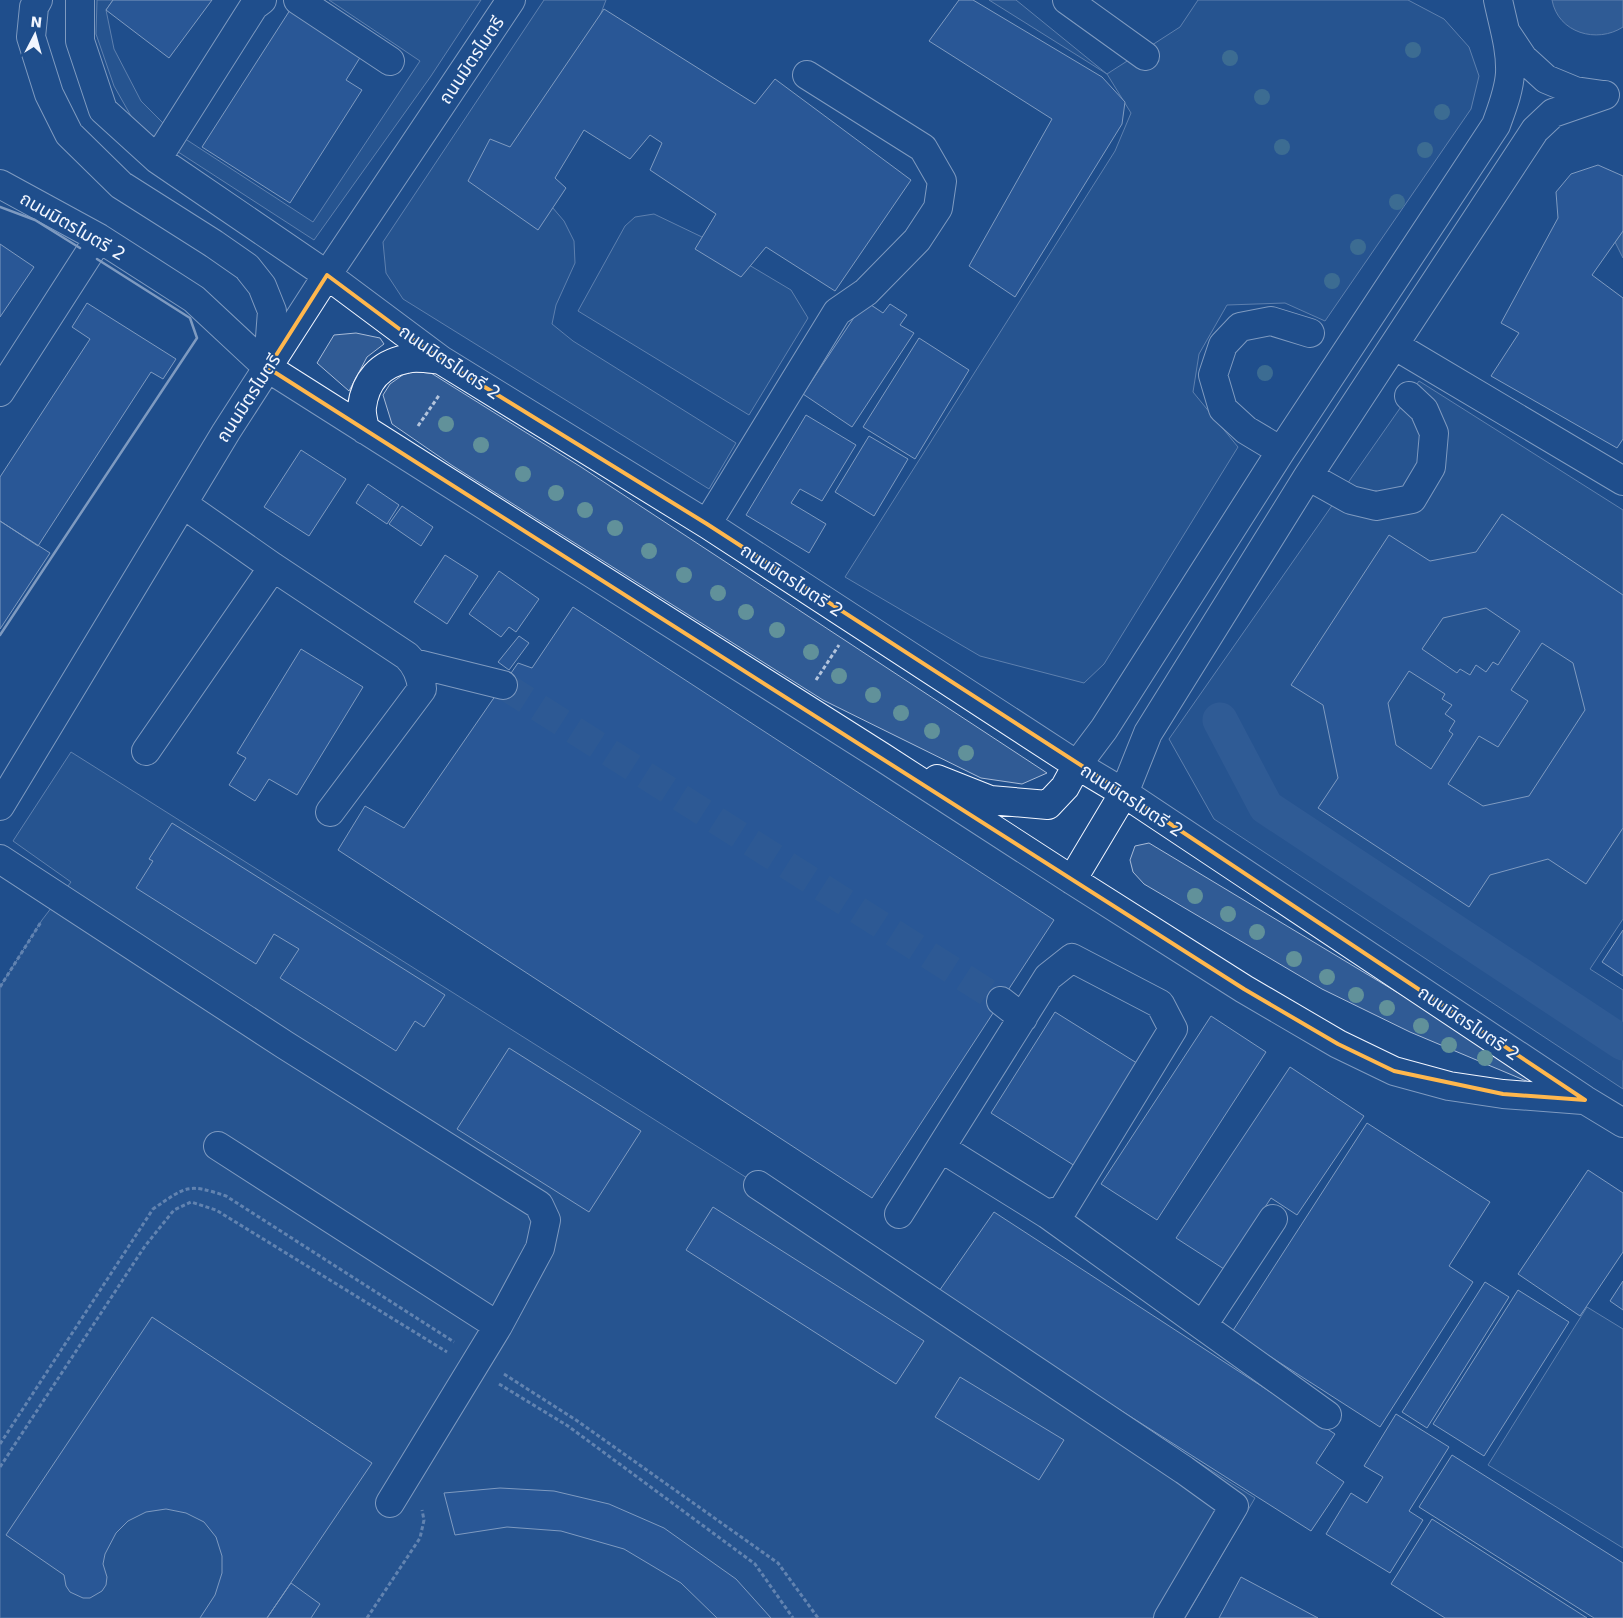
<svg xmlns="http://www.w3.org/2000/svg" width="1623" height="1618" font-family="'DejaVu Sans','Noto Sans Thai',sans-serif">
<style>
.built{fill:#305b95;stroke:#a8bbd7}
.water{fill:#446ba0;stroke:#a8bbd7}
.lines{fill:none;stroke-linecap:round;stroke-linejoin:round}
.canal{stroke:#446ba0;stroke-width:35}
.building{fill:#3563a3;stroke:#f2f6ff;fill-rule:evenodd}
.minor-tunnel{stroke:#3f679d;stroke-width:28;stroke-dasharray:28 14;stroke-linecap:butt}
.minor-casing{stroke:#f2f6ff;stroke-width:30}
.path{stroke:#b3c4dc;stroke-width:3;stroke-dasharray:4 2.5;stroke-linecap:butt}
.minor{stroke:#1f4e8c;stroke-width:28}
.wall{stroke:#f2f6ff;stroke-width:2.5}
.tree{fill:#61919a}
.marked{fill:none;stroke:#ffb74d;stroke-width:4;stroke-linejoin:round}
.labels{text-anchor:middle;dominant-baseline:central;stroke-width:4;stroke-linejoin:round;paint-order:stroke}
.street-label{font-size:18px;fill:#f2f6ff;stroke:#1f4e8c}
</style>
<rect width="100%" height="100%" fill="#1f4e8c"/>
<path class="built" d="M97,0H113L106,10L114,49L141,101L167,127L313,222L420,61L329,0H481L431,76L314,240L152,135L131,116L114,86L96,34Z
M544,0H606L535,187L564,221L574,241L575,263L556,305L552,324L573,341L736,443L709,489L403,299L386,273L383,242Z
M989,0H1016L1107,74L1180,27L1198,0H1408L1444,19L1469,47L1479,76L1471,109L1325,321L1285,303L1227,305L1199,354L1193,392L1238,447L1104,664L1084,683L980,656L845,577L1115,151L1131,113L1107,74Z
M654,214L702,237L791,290L808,318L749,415L578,311L625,226L635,217Z
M356,333L380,338L384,344L367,357L349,391L317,363L334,335Z
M416,372L431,373L581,467L1047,773L1022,784L981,778L823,700L453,466L392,424L383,395L390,384L404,374Z
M1419,381L1623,510V919L1590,969L1623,990V1089L1214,819L1169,739Z
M71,752L1255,1498L1185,1618H0V987L42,920L71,882L13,841Z
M1149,843L1508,1059L1536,1078L1531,1083L1410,1032L1322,989L1144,884L1133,872L1130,860L1135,846Z
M1587,1307L1623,1329V1548L1488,1465Z"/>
<path class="water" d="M1552,0H1623V27C1597,44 1558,33 1552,0Z
M1623,231V258L1615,242Z"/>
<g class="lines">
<path class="canal" d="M1220,720L1266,807L1623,1043"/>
</g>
<path class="building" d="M113,0H212L169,58L106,10Z
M959,0H973L1102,77L1125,102L1122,124L1015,297L969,266L1052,119L929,41Z
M604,9L755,104L775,79L911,180L835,291L766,247L741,277L695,249L716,214L650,170L662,143L650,135L630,159L584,130L555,178L566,188L538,230L468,181L490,139L510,147Z
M290,10L361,56L346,80L362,90L290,203L202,147Z
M1598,165L1623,176V231L1592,275L1623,298V439L1617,448L1491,376L1519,333L1501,323L1558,218L1556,192L1571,174Z
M0,244L34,267L0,317Z
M865,301L883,313L890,304L907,315L900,325L914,333L852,427L803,394Z
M87,303L176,359L163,379L151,372L38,546L0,521V477L90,339L72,327Z
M919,338L969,370L915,459L863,427Z
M806,415L856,445L822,501L800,489L791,503L826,524L809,553L746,515Z
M869,436L908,459L874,516L835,492Z
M301,450L346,479L309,536L264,507Z
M368,484L399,505L387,524L356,503Z
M402,506L433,527L421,546L389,524Z
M1502,514L1623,595V828L1586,884L1548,859L1490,875L1469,907L1318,808L1338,778L1323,705L1291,685L1389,535L1430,561L1476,552ZM1486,608L1520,631L1498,665L1493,662L1486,672L1476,665L1470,675L1460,669L1457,673L1422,649L1443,618ZM1542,643L1573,663L1585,710L1529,796L1483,806L1448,784L1479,736L1498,747L1528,701L1511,690ZM1409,671L1445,694L1442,699L1452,705L1445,714L1455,721L1449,731L1453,734L1431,769L1396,745L1388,703Z
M0,521L50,553L0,629Z
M445,555L478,576L447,624L414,602Z
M499,571L539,599L516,632L509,627L501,637L469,614Z
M573,607L1054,920L872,1198L338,850L365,806L404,828L518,663L532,668Z
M519,636L529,643L509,670L498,662Z
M301,649L363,687L297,795L269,779L255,801L229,785L246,758L237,753Z
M172,823L445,995L424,1027L415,1021L396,1051L280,978L299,949L274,934L256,964L136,888L153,861L149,859Z
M1623,930V976L1602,962Z
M1055,1012L1140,1065L1075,1166L991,1113Z
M1211,1016L1266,1052L1157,1220L1101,1184Z
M509,1048L641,1131L589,1212L457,1129Z
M1290,1067L1364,1116L1297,1215L1271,1198L1224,1269L1176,1238Z
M1367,1123L1490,1202L1449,1266L1473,1282L1380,1427L1232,1332Z
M1588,1170L1623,1193V1252L1580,1316L1518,1274Z
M713,1207L924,1341L896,1384L686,1250Z
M994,1212L1335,1434L1316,1463L1344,1482L1311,1531L937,1294Z
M1623,1281V1310L1610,1301Z
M1485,1282L1509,1297L1427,1428L1402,1412Z
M1518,1290L1569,1322L1484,1456L1433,1424Z
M152,1317L372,1463L267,1618H200L215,1595L222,1573V1556L216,1537L204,1522L186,1513L166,1509L146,1512L128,1521L116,1533L105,1554L103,1564L107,1577L106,1585L102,1591L90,1598H83L70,1592L66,1586L64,1575L6,1535Z
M960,1377L1064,1440L1039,1480L935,1417Z
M1396,1414L1449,1447L1409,1511L1423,1520L1390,1573L1326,1534L1351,1493L1367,1503L1383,1477L1364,1466Z
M1452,1455L1623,1563V1618H1594L1419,1507Z
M500,1488L554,1491L609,1504L664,1528L736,1579L771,1618H717L681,1583L624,1549L561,1531L507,1527L455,1535L444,1493Z
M1432,1519L1587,1618H1445L1391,1584Z
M1241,1577L1318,1618H1219Z
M291,1583L320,1604L311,1618H267Z"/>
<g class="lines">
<path class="minor-tunnel" d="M503,685L1001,1001"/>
<g class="minor-casing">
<path id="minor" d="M38,0L34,7L31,37L49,94L69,134L121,185L214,244L247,267L262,286L272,311L268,364
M80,0V41L103,110L157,159L327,275L441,360L707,524L1077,765L1124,793L1585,1100L1623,1123
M298,0L390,61
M1067,0L1145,56
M1507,34L1523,58L1546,79L1575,91L1603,95
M157,159L254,6L262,0
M0,184L99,238L194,299L268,368L882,757L1072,880L1244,989L1338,1044L1394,1071L1449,1086L1503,1094L1583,1100
M1394,345L1623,481
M0,392L99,238
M365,430C364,423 361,414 362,407C365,381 380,364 406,359C416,356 431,359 441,360
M1281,451L1246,430L1223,409L1213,375L1223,345L1240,327L1271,321L1310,333
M1308,476L1351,500L1376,506L1412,499L1431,467L1434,433L1424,410L1409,396
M183,504L273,567L407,656C416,665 421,675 422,689L330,812
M707,524L837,312L866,292L917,240L938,208L942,181L923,148L807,75
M414,663L503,685
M146,751L273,567
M937,779L990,800L1048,805L1065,787L1077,765L1104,729L1281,451L1496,125C1502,108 1509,91 1510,73C1511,48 1503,24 1498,0
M0,806L226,432L327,275L511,0
M0,859L285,1045L539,1205L546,1220L540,1248L498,1326L390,1503
M1072,880L1124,793L1148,733L1308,476L1535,130L1553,113L1605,95
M1001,1001L1023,1018
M218,1146L498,1326
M758,1185L1184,1470L1234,1506L1168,1618
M899,1214L1048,977L1072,958L1160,1004L1173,1029L1063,1209L1047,1214L941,1148
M1047,1214L1327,1415
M1203,1325L1273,1219"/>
</g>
<path class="path" d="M418,426L440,394
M816,680L839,645
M0,987L41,922
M504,1374L576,1420L778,1563L818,1618
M499,1384L568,1426L755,1564L793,1618
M0,1444L153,1209C187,1186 187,1183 226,1196L454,1342
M0,1467L145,1246L174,1210L191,1202L216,1210L447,1352
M367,1618L420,1538L424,1520L422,1510"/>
<use href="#minor" class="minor"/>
<path class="wall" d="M0,207L35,220L80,248
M0,635L197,338L190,318L97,259"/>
</g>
<g class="tree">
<circle cx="1413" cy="50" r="8"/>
<circle cx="1230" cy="58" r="8"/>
<circle cx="1262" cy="97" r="8"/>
<circle cx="1442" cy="112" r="8"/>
<circle cx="1282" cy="147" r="8"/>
<circle cx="1425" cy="150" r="8"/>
<circle cx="1397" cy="202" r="8"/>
<circle cx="1358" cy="247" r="8"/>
<circle cx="1332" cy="281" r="8"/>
<circle cx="1265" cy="373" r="8"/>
<circle cx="446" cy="424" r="8"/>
<circle cx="481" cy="445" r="8"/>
<circle cx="523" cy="474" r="8"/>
<circle cx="556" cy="493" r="8"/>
<circle cx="585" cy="510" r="8"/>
<circle cx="615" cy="528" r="8"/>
<circle cx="649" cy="551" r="8"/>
<circle cx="684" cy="575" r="8"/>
<circle cx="718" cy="593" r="8"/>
<circle cx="746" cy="612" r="8"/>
<circle cx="777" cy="630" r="8"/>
<circle cx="811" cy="652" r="8"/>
<circle cx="839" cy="676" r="8"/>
<circle cx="873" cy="695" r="8"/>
<circle cx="901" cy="713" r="8"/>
<circle cx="932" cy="731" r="8"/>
<circle cx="966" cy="753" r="8"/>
<circle cx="1195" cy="896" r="8"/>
<circle cx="1228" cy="914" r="8"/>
<circle cx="1257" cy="932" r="8"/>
<circle cx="1294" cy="959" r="8"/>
<circle cx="1327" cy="977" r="8"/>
<circle cx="1356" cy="995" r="8"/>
<circle cx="1387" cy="1008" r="8"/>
<circle cx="1421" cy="1026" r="8"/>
<circle cx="1449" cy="1045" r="8"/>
<circle cx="1485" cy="1058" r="8"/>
</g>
<path d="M0 0H1623V1618H0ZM327,275L441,360L707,524L1124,793L1585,1100L1503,1094L1394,1071L1338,1044L1244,989L268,368Z" fill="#1f4e8c" fill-opacity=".55" fill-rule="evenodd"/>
<path class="marked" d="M327,275L441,360L707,524L1124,793L1585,1100L1503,1094L1394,1071L1338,1044L1244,989L268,368Z"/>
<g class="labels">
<g class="street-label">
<text transform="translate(471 60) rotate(-56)">ถนนมิตรไมตรี</text>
<text transform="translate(73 226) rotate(30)">ถนนมิตรไมตรี 2</text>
<text transform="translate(450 362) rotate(34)">ถนนมิตรไมตรี 2</text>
<text transform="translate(248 398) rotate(-57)">ถนนมิตรไมตรี</text>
<text transform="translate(792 580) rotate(33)">ถนนมิตรไมตรี 2</text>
<text transform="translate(1132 800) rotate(33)">ถนนมิตรไมตรี 2</text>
<text transform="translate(1469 1023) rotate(34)">ถนนมิตรไมตรี 2</text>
</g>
</g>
<g transform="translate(35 35) rotate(6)" stroke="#1f4e8c" stroke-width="4" paint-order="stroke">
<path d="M0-4L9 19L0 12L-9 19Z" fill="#f2f6ff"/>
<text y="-8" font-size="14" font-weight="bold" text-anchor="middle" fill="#f2f6ff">N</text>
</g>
</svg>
